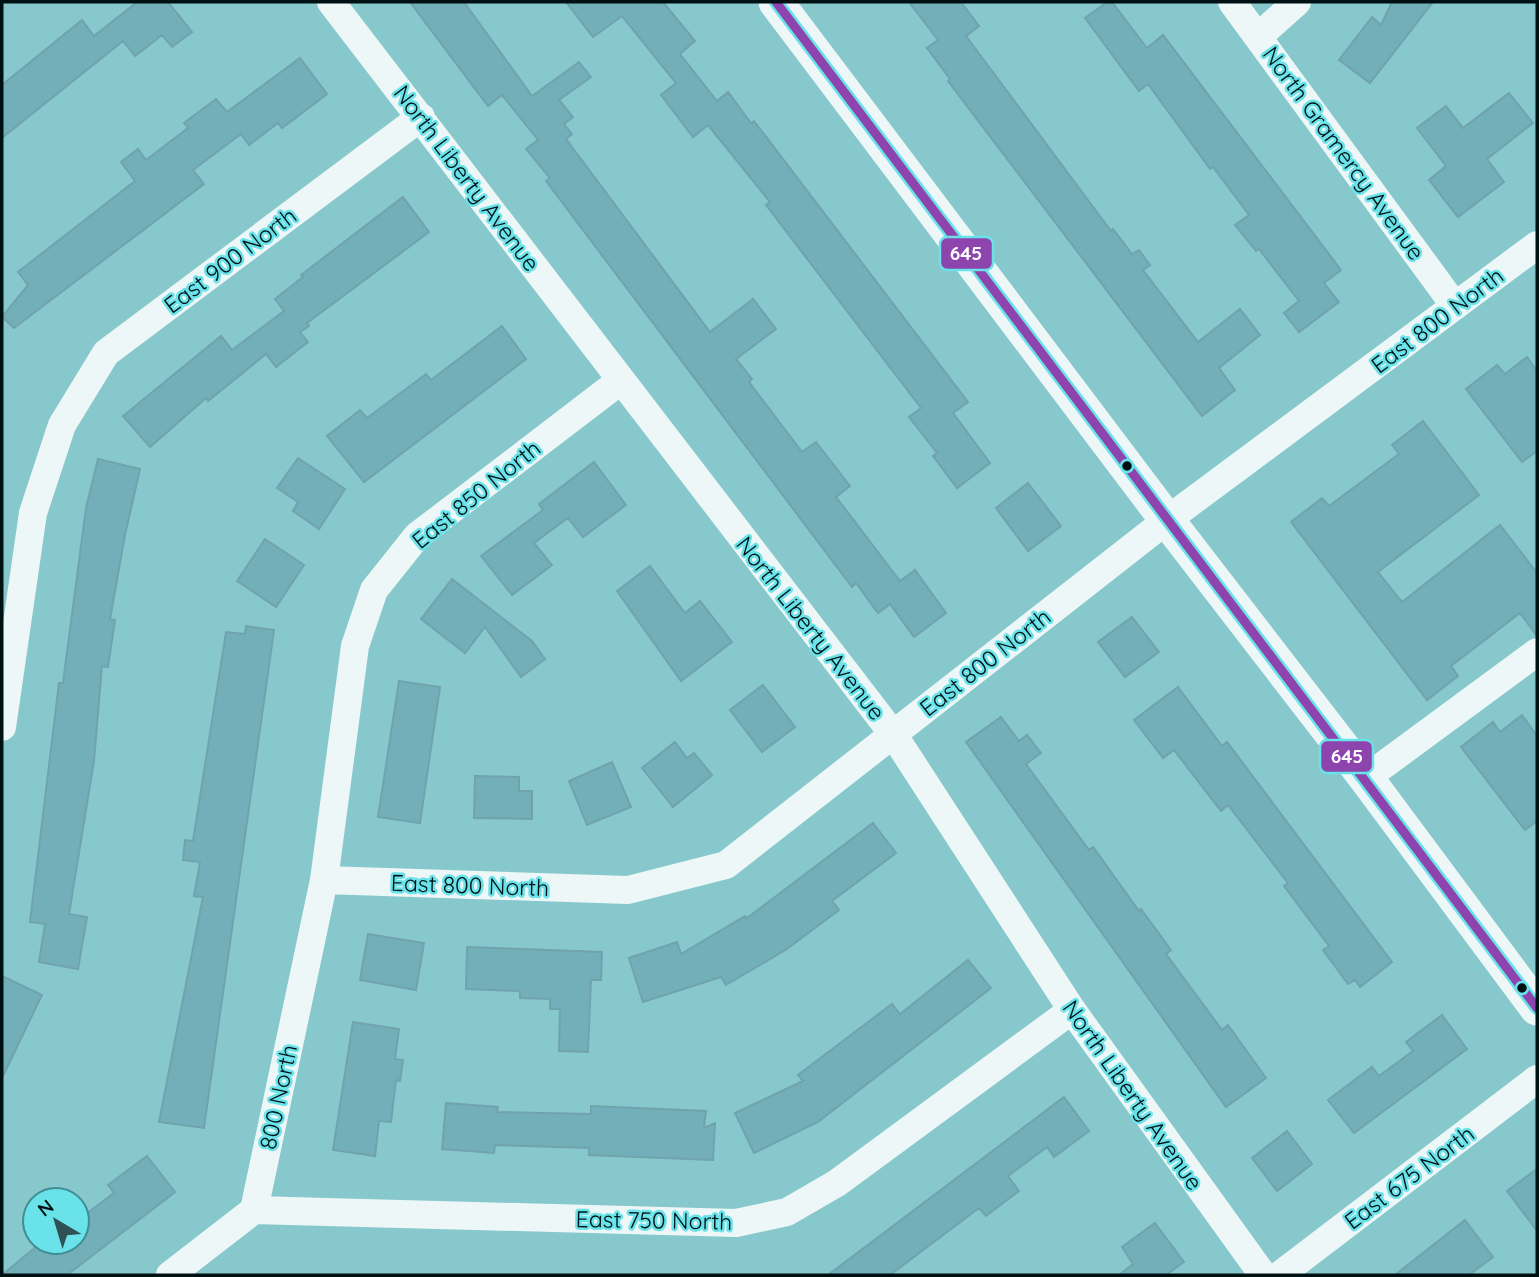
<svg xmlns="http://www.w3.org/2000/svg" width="1539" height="1277" font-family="Quicksand,sans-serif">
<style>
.building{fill:#73afb9;stroke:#70a3ac;stroke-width:2}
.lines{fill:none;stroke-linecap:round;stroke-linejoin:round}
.minor{stroke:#edf7f7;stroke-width:28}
.tertiary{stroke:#edf7f7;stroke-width:35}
.bus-1-casing{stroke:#6ae2e9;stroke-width:14}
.bus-1{stroke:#8e44ad;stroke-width:9}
.bus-dot{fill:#001113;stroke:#6ae2e9;stroke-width:2.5}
.labels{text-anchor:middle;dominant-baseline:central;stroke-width:5;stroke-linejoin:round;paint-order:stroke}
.street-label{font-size:23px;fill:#001113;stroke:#6ae2e9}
.line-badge{stroke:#6ae2e9;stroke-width:2.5}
.badge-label{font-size:19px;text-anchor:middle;font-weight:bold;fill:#fff}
</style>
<rect width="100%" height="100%" fill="#87c8cc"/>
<path class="building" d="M137,2H168L192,32L172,47L162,35L135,56L123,41L2,138V85L82,20L94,36Z
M410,2H464L532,96L579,62L591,77L559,100L573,117L564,124L572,134L566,139L710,332L753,299L776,329L736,359L752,379L749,382L802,452L816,442L850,486L836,497L900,581L915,570L946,613L914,637L890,604L878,613L856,583L852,587L546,181L550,178L526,149L538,140L502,95L488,106Z
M566,2H663L695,41L680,54L717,101L728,92L751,123L754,121L968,402L953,413L990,463L957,488L933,456L937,453L909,417L921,408L766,205L770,202L708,125L693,137L661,95L676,83L622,16L593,37Z
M909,2H961L979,26L966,36L1111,231L1113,229L1132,254L1139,250L1150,265L1143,270L1198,342L1240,309L1260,335L1219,368L1235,390L1202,416L948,81L950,79L927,48L938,40Z
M1107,2H1112L1147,48L1163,35L1341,270L1324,283L1339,302L1299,332L1284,313L1299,301L1259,249L1256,251L1235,225L1249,215L1213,167L1210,169L1148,84L1139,91L1085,18Z
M1392,2H1433L1370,83L1339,60L1372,17L1381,25Z
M300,58L327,94L282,128L278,123L249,145L241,134L193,170L204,184L14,328L2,317L28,285L18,272L135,181L121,162L138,149L146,160L188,128L184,123L216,99L227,112Z
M1509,93L1533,123L1487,159L1504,182L1458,217L1429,180L1446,166L1417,128L1446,106L1463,128Z
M403,197L429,232L307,323L309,326L300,332L308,342L276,367L266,354L208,401L206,398L150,447L123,416L221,336L232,350L284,311L275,299L303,277L301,275Z
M502,326L526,359L364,482L327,436L360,410L367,418L426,374L431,380Z
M1527,357L1537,371V451L1522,462L1466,389L1497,365L1505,374Z
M1423,421L1479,495L1378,572L1402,602L1500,525L1537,573V636L1520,613L1451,666L1458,676L1427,700L1291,522L1322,498L1329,506L1399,454L1392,445Z
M298,458L345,489L319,529L293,511L298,502L277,488Z
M98,459L140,469L125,535L110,619L115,620L108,667L102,666L94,761L69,914L87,917L78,969L39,962L45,924L30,922L59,683H63L86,508Z
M594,462L626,505L583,537L568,518L534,543L552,565L512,595L481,556L543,510L539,504Z
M1028,483L1061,526L1028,551L996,508Z
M265,539L304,565L276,607L237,581Z
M650,566L685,613L700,601L732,642L681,681L617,591Z
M452,579L532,641L545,659L521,677L485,627L465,653L421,619Z
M1132,617L1159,652L1125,677L1098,642Z
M246,626L274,630L204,1128L159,1122L203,897L194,896L200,862L183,860L185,840L193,841L226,632L245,634Z
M399,681L440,687L420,823L378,817Z
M763,685L795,727L762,752L730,710Z
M1178,687L1222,746L1227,742L1392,962L1360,987L1355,980L1348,984L1323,950L1329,946L1284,886L1288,883L1228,805L1221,811L1174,750L1163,758L1134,720Z
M1522,715L1537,736V821L1525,830L1461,747L1493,722L1500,732Z
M1001,717L1019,741L1027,735L1041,753L1026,764L1089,850L1093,847L1139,911L1141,909L1171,950L1166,954L1222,1030L1228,1025L1266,1078L1226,1107L966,742Z
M675,742L687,758L694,753L712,775L673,807L642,768Z
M612,762L631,807L587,825L569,781Z
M475,776L519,777V791H532V819L474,818Z
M873,823L896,853L832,901L839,910L787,949L726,985L721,977L643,1002L629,958L677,942L681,954L745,916L747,918Z
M368,934L424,943L416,990L360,980Z
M467,947L602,952L601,980H591L588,1052L559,1051L560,1009H550V999L520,998V991L466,989Z
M968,960L991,988L818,1122L754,1153L735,1113L803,1081L798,1075L892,1004L900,1014Z
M2,976L42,995L2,1078Z
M1442,1015L1467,1049L1354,1133L1328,1100L1372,1067L1379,1076L1413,1051L1406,1042Z
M353,1022L399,1029L395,1059L403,1060L400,1081L396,1080L391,1122L379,1121L375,1156L333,1150Z
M1064,1097L1089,1131L1054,1157L1047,1147L1008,1176L1019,1191L986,1216L979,1208L890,1275H828Z
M446,1103L498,1107L497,1112L591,1114V1106L706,1111L704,1128L715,1123L713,1160L589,1155V1148L495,1145L494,1153L442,1149Z
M1287,1131L1312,1164L1277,1191L1252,1158Z
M147,1156L175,1192L67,1275H2L42,1242H77V1221L114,1193L108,1185Z
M1537,1169V1231L1507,1191Z
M1465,1220L1493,1257L1469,1275H1395Z
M1155,1223L1184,1262L1166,1275H1119L1133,1264L1122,1247Z"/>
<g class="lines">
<path class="minor" d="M331,2L893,734L1072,1010L1263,1275
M1232,2L1455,306
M1259,36L1297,2
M2,727L33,513L62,425L106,353L421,117
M1366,778L1537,652
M324,880L628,890L726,865L1167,520L1537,245
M254,1210L736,1223L787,1212L837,1183L1072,1010
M170,1275L254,1210L324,880L355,646L374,590L417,536L620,381
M1280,1275L1537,1079"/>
<path class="tertiary" d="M776,2L1167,520L1366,778L1537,1008"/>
<g class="bus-1-casing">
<path id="bus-1" d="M776,2L1537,1008"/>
</g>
<use href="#bus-1" class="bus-1"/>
</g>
<g class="bus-dot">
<circle cx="1127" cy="466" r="6"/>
<circle cx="1522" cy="988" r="6"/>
</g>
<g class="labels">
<g class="street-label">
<text transform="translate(1344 153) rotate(54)">North Gramercy Avenue</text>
<text transform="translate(467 178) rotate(53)">North Liberty Avenue</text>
<text transform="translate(230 260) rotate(-37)">East 900 North</text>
<text transform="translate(1437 320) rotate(-37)">East 800 North</text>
<text transform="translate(476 494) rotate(-39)">East 850 North</text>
<text transform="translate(811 628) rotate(52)">North Liberty Avenue</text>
<text transform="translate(985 662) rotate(-38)">East 800 North</text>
<text transform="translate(470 885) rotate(2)">East 800 North</text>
<text transform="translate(1133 1095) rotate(55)">North Liberty Avenue</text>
<text transform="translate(278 1097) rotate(-78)">800 North</text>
<text transform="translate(1409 1177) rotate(-37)">East 675 North</text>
<text transform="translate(654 1220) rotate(1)">East 750 North</text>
</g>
</g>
<g class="line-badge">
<rect x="940" y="237" width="53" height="33" rx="7" fill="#8e44ad"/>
<rect x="1320" y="740" width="53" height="33" rx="7" fill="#8e44ad"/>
</g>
<g class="badge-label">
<text x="966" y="260">645</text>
<text x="1347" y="763">645</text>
</g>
<rect width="1539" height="1277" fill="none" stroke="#001113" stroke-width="7"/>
<g transform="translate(56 1221) rotate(322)"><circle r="33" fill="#6ae2e9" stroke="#408e93" stroke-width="2"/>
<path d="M0-5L12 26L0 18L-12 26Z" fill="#2f5154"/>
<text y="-10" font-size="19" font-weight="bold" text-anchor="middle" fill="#001113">N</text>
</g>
</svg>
